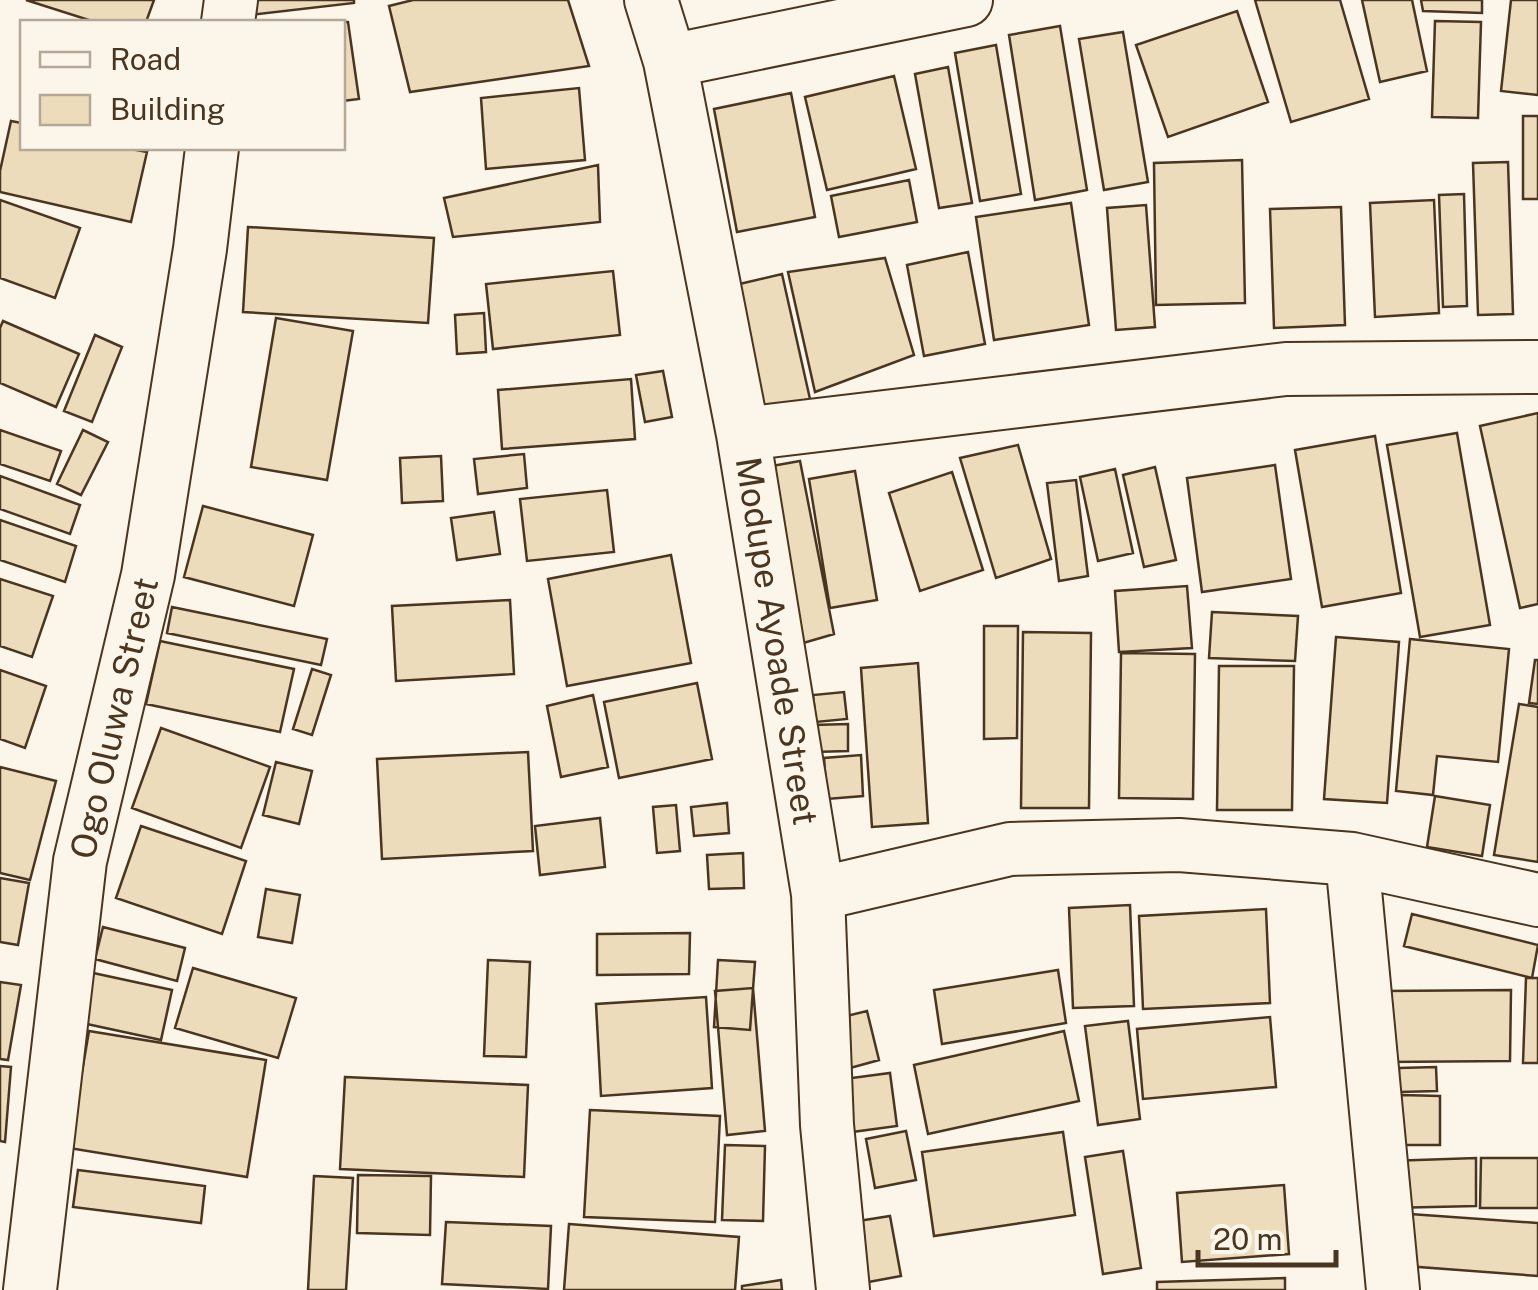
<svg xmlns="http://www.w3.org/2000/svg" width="1538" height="1290" font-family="'Public Sans',sans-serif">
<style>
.building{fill:#ecdcbc;stroke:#4a3520;stroke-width:2.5}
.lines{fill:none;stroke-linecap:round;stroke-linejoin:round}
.minor-casing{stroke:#4a3520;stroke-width:56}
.minor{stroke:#fbf6e9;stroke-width:52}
.labels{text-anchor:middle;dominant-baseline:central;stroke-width:8;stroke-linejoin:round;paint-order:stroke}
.street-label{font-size:35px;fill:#4a3520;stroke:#fbf6e9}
</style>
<rect width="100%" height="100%" fill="#fbf6e9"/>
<path class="building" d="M26,0H154L146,22H95Z
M247,0H354V3L249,15Z
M413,0H568L589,66L410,92L389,6Z
M1255,0H1340L1369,99L1291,122Z
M1362,0H1412L1427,71L1380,82Z
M1421,0H1482V13L1423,11Z
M1511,0H1538V95L1501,91Z
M1237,11L1268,102L1168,137L1136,45Z
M1435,21L1481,22L1478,118L1432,117Z
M342,22H348L359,99L342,101Z
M1060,26L1087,190L1035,200L1009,35Z
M1123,32L1148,182L1104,190L1079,39Z
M996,45L1021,194L980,201L955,53Z
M948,67L972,203L939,208L915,74Z
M894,76L916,169L827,190L805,97Z
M579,88L585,160L486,169L481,98Z
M791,93L815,217L737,232L714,109Z
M1523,116H1538V199H1523Z
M11,121L22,123V148H126L147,152L131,222L0,192V171Z
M1242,160L1245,303L1156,305L1154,163Z
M1508,162L1513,314L1478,315L1473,163Z
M598,165L600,222L453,237L444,198Z
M909,180L917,222L839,237L831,196Z
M1464,194L1467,306L1443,307L1439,195Z
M0,200L80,228L55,298L0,278Z
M1434,200L1439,313L1375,317L1370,203Z
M1071,203L1089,325L994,340L976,217Z
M1146,205L1155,327L1116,330L1107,208Z
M1341,207L1345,325L1274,328L1270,209Z
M248,227L434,238L428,323L243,312Z
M968,252L985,344L924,356L907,265Z
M885,258L914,355L815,392L788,272Z
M613,271L620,335L493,349L486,284Z
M782,274L810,399L764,411L731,286Z
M484,313L486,352L457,354L455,315Z
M276,318L353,331L327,480L251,467Z
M3,321L79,354L56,407L0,383V328Z
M95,335L122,347L92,422L64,411Z
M663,371L672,417L645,422L636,375Z
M631,379L635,439L502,449L498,390Z
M1538,413V604L1520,608L1480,426Z
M0,430L61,451L50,481L0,464Z
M83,430L108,442L81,495L57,484Z
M1457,433L1490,625L1420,637L1387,445Z
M1375,436L1401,593L1322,607L1295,450Z
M1018,445L1051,559L996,578L960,458Z
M524,454L527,488L478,494L474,459Z
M441,456L443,501L402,503L400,458Z
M800,461L834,634L800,644L760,468Z
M1275,465L1291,579L1202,592L1187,478Z
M1155,467L1176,560L1144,567L1123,475Z
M1115,469L1133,553L1098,561L1080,477Z
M855,471L877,600L830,608L809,479Z
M952,472L983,570L920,591L889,493Z
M0,476L80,505L70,534L0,509Z
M1076,480L1088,576L1059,581L1047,483Z
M607,490L614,552L527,561L520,499Z
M203,506L313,535L294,606L184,577Z
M494,512L500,554L457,560L451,518Z
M0,520L76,546L65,582L0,560Z
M671,555L691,663L567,686L548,579Z
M0,579L53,596L32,657L0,646Z
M1187,586L1192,648L1119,652L1115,591Z
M510,600L514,674L396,681L392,606Z
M172,607L327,639L321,665L167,633Z
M1212,612L1298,616L1295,661L1209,658Z
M984,626H1018L1017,738L984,739Z
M1023,632L1091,633L1089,808H1021Z
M1336,637L1399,642L1387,803L1324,799Z
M1410,639L1509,649L1498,762L1437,756L1433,795L1396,791Z
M160,641L294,669L280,732L146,704Z
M1121,653L1195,654L1193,799L1119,798Z
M1535,660H1538V704L1529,703Z
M918,663L928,823L872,827L861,668Z
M1219,666H1294L1292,810H1217Z
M312,669L331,675L312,735L293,729Z
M0,670L46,686L25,748L0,739Z
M697,683L712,759L619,778L604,702Z
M844,692L847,719L816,722L813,695Z
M593,695L608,767L561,777L547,706Z
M1519,704L1538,707V862L1494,855Z
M848,724V751L814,752L813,725Z
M161,728L270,767L241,848L132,808Z
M528,752L533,851L382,859L377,759Z
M861,755L863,796L827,799L824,758Z
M276,762L312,771L299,824L263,815Z
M0,767L56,781L30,880L0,873Z
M1435,796L1490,805L1482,856L1427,847Z
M727,803L729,833L694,836L691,807Z
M676,805L680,851L657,853L653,807Z
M600,818L605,867L540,875L535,826Z
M141,826L246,861L222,934L116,898Z
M743,853L744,888L709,889L707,855Z
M0,878L29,883L18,945L0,942Z
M266,889L300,895L292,943L258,937Z
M1130,905L1134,1006L1073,1008L1069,908Z
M1266,909L1270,1003L1143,1009L1139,916Z
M1412,914L1538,945L1532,978L1404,946Z
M103,927L185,948L177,981L95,959Z
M690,933L689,974L597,975V934Z
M488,960L530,962L526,1057L484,1056Z
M718,960L755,962L750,1030L714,1027Z
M193,968L296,998L278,1058L175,1028Z
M1058,970L1066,1023L942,1044L934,990Z
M84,971L172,990L161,1040L73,1021Z
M1526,978H1538V1063H1523Z
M0,982L21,985L8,1060L0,1059Z
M753,988L765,1131L727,1135L715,991Z
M1511,990L1510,1061L1384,1062L1385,991Z
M706,997L712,1088L601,1096L596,1004Z
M867,1011L879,1060L843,1070L830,1020Z
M1270,1017L1276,1087L1143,1099L1137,1029Z
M1128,1021L1140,1119L1098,1125L1085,1026Z
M89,1031L266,1060L247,1177L69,1148Z
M1064,1031L1079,1101L928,1134L914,1065Z
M0,1066L11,1067L5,1142L0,1141Z
M1436,1067L1437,1091L1399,1092V1068Z
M890,1073L897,1126L852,1132L844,1079Z
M345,1077L528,1085L524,1177L340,1169Z
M1401,1095L1440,1096V1145H1400Z
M590,1110L720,1116L715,1222L584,1217Z
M906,1131L916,1180L875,1188L866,1139Z
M1063,1132L1075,1215L934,1236L922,1152Z
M725,1145L765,1146L763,1221L722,1220Z
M1123,1151L1141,1268L1103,1274L1085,1157Z
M1476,1158V1206L1389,1208V1161Z
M1481,1158H1538V1208H1480Z
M78,1170L205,1186L201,1223L73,1207Z
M358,1175L431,1176L430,1235L357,1233Z
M314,1176L353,1178L346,1290H308Z
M1284,1185L1289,1254L1182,1262L1177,1193Z
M1410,1214L1538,1223V1276L1406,1266Z
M890,1216L901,1276L863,1283L852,1222Z
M446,1222L551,1226L548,1289L442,1284Z
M569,1224L739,1237L735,1290H564Z
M1285,1278V1290H1157V1282Z
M781,1280L782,1290H742V1286Z"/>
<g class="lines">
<g class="minor-casing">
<path id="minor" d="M651,0L670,61L743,434L818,894L827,1125L843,1290
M228,22L231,0
M670,61L966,0
M743,434L1286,369L1538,367
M1352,859L1393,1290
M818,894L1010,849L1179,845L1352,859L1538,900
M30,1290L80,861L148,575L200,249L212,148"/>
</g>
<use href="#minor" class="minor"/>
</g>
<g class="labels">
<g class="street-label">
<text transform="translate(777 641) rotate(81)">Modupe Ayoade Street</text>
<text transform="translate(114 718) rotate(-77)">Ogo Oluwa Street</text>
</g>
</g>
<rect x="20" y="20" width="325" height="130" fill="#fbf6e9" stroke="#b4a999" stroke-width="2.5"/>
<rect x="40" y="52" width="50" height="15" fill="#fbf6e9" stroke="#b4a999" stroke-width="2.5"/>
<text x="110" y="70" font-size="30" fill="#4a3520">Road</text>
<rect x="40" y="95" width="50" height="30" fill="#ecdcbc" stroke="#b4a999" stroke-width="2.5"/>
<text x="110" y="120" font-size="30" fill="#4a3520">Building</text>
<path d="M1198 1250v15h138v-15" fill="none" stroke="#4a3520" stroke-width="5"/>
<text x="1213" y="1250" font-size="30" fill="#4a3520" stroke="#fbf6e9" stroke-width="8" paint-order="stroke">20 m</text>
</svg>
